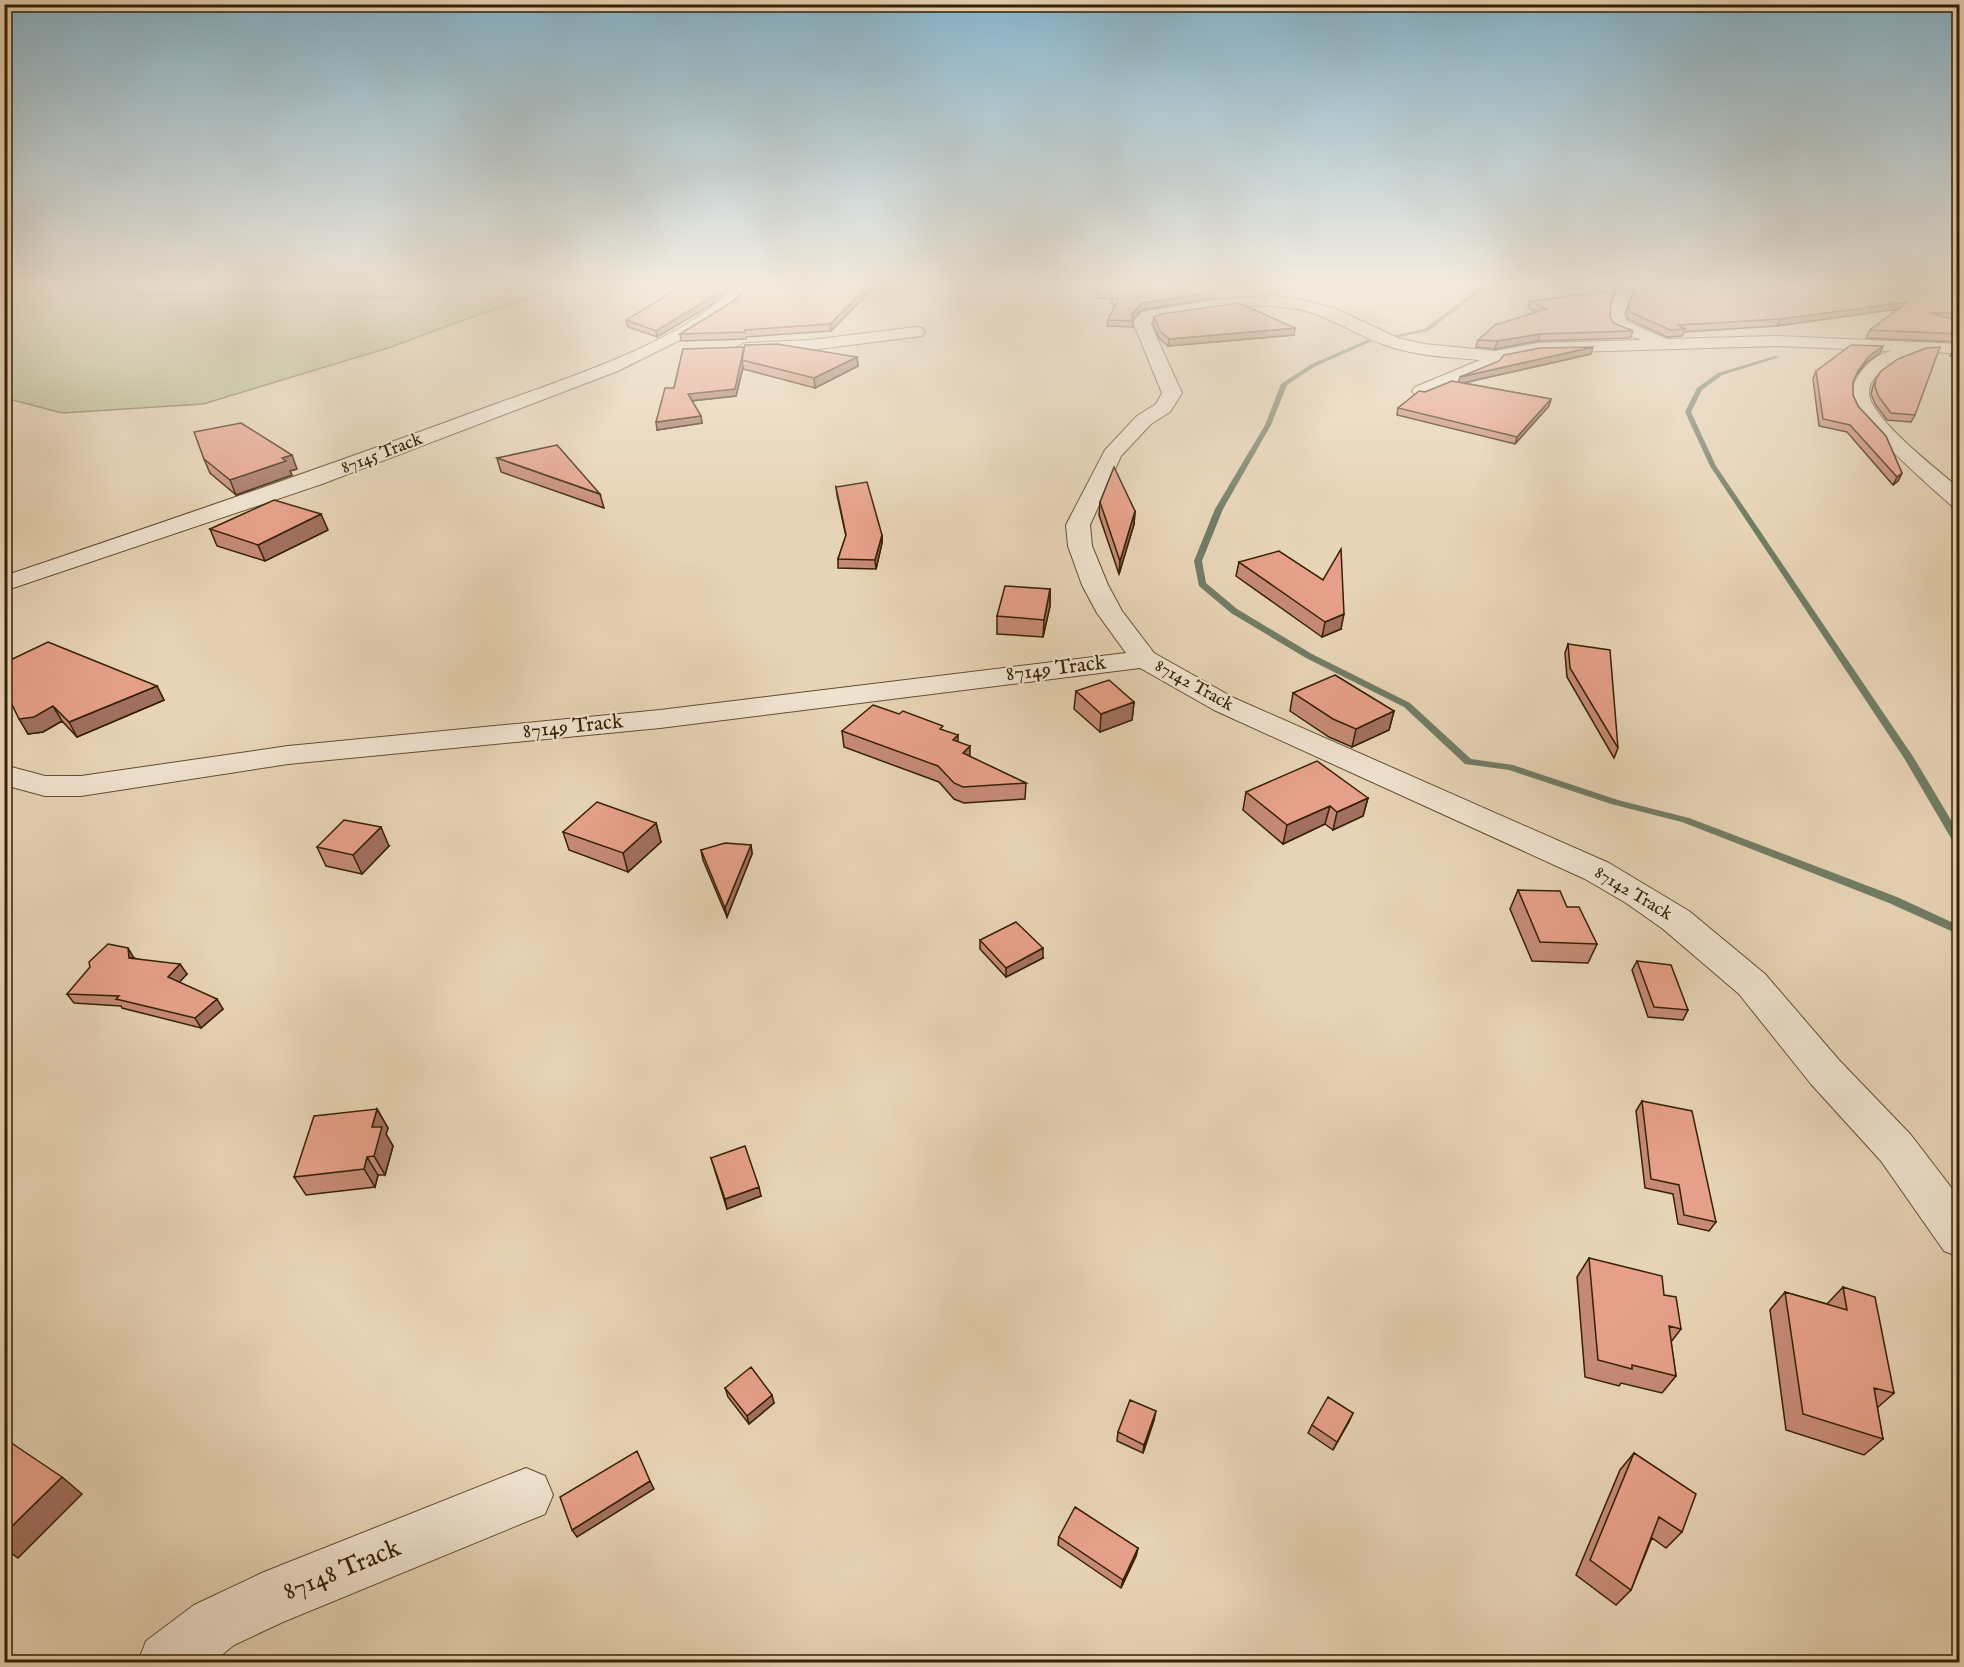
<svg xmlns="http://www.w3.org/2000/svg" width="1964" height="1667" font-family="'IM FELL English',serif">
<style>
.green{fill:#b6bc8d;stroke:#766e48;stroke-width:1.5}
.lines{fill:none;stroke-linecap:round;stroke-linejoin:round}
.stream{fill:#717c65;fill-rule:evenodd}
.minor-casing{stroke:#624e2f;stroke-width:2}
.minor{fill:#efe2cf;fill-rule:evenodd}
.wall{fill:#c68a76;stroke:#362102;stroke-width:1.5}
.shaded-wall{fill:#a17060;stroke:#362102;stroke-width:1.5}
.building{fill:#e6a089;stroke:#362102;stroke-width:1.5}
.labels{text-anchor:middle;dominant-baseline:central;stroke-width:4.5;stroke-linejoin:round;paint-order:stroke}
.far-street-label{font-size:18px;fill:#362102;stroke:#efe2cf}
.street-label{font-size:21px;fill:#362102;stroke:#efe2cf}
.near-street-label{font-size:26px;fill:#362102;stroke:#efe2cf}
</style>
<rect width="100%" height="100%" fill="#e7d3b5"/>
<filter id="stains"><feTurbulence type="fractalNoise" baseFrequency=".00333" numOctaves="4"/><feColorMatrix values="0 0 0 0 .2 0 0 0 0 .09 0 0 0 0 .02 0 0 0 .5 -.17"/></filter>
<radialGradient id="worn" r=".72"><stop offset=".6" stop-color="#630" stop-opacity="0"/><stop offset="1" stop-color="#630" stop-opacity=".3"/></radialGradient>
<path class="green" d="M4,287H565L480,314L388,348L203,404L62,413L5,398Z"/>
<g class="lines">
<path class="stream" d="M46,287H55L75,290L398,296L401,298L398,300L75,294Z
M1481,287H1487L1428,331L1394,338L1391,336L1424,329Z
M1367,340L1372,341L1314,367L1287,385L1271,425L1223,509L1202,561L1206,583L1237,609L1312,654L1410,703L1471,759L1513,765L1618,800L1689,818L1897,897L1960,926V935L1889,903L1682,822L1611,804L1509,770L1465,764L1404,707L1306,658L1231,613L1199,586L1194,561L1215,509L1265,425L1281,384L1310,365Z
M1775,356L1780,357L1722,375L1702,390L1691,412L1716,466L1914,758L1960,835V848L1955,845L1904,758L1710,466L1685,412L1697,388L1718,373Z"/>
<g class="minor-casing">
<path id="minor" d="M733,287H749L734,306L690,335L618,371L322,484L4,591V576C167,521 329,466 490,406C556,382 689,340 733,287Z
M1618,287H1634L1624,313L1626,321L1667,339L1777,336L1960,344V354C1949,354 1932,350 1922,353C1903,358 1855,375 1873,405C1891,434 1933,466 1960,489V508L1952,506C1933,489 1856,422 1852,402C1850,389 1854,382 1861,372C1869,361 1879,354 1891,351L1777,346L1538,353L1501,360L1496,366L1422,397L1415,395L1412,391L1415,387L1480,360C1448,357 1415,356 1385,345C1353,334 1325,313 1292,308C1249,301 1202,312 1160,318L1150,323L1182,393L1170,412L1151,424L1121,456L1090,525L1092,546L1108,585L1122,611L1154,653L1234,698L1609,863L1689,911L1765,974L1839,1060L1911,1135L1960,1199V1257L1944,1251L1881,1161L1811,1084L1739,994L1663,929L1626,903L1585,879L1214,710L1140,668L660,728L288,764L81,796H45L4,785V765L45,776H81L288,746L660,710L1126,653L1097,613L1082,585L1068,546L1066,525L1105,450L1137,416L1156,404L1162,393L1133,322L1142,312L1222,299L1270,296L1294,298L1336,309L1398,338L1424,344L1495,351L1538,343L1641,340L1612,328C1604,313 1614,302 1618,287Z
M916,327L922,328L925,332L922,336L810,350L745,353L736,348L745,343L810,340Z
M526,1468L545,1476L553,1495L545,1514L283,1622L234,1645L213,1662H138L146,1641L194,1605L264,1572Z"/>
</g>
<use href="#minor" class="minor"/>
</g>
<path class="wall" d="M746,287H876L875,289H872L831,331L746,337V339L681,341L680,334L734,301Z
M1098,287H1219L1207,288L1215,292L1214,298L1142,310L1133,319V327L1107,326L1108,320L1115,305L1111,303L1112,299L1096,298V291Z
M1576,287H1617L1611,302L1610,316L1613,323L1633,331L1630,338L1538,341L1495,349L1476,347L1478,340L1536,312L1528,308L1530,301L1591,294Z
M1635,287H1959V320H1955L1959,321V342L1866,338L1870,330L1898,309L1777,326L1684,332L1682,336L1667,337L1628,319L1626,313Z
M711,305L657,337L628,327L626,320Z
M1154,317L1294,335L1168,346L1159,338L1153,324Z
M1883,346L1880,353L1866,363L1855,377L1853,382V395L1858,406L1902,473L1898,481L1893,485L1847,432L1819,426L1813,379L1816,371Z
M1954,348H1959V358L1950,356Z
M683,349L857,357L858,366L815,388L743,369V367L736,396L692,401L701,416L702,423L657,430L674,388Z
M1591,354L1464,383L1551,399L1549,406L1515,444L1397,415L1398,408L1425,392L1459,382Z
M1876,379L1915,415L1911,422L1887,420L1875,404L1871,394L1873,386Z
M497,458L600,494L604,508L501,472Z
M204,459L297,469L290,471L292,475L236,495L210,473Z
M836,487L882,535V543L876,569L838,568V559L846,536L837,495Z
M1100,502L1135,511L1134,524L1119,574L1099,515Z
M210,529L328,530L265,561L217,546Z
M1239,562L1341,629L1322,637L1236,576Z
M1050,589V606L1043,637L997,634V616Z
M1568,644L1618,748L1614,758L1567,677L1565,653Z
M157,686L164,700L77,737L62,721L43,732L28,734L4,688Z
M1076,691L1134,702L1132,720L1100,732L1074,709Z
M1293,693L1394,711L1389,730L1352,747L1329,737L1290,711Z
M943,730L958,742L970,757L1026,783L1025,799L964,803L954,799L939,782L844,747L842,731Z
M1246,792L1368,798L1363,816L1333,830L1325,824L1283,844L1243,810Z
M656,823L661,842L628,872L569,850L563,832Z
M751,845L752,854L727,917L703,860L701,850Z
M389,846L362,874L326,866L317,847Z
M1518,890L1567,907L1597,944L1588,963L1532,961L1510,909Z
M980,940L1043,958L1006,977L980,949Z
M134,958L187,974L179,982L223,1009L201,1028L122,1008L121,1006L74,1003L67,994Z
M1637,961L1688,1010L1683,1020L1648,1017L1632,970Z
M1642,1101L1716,1222L1709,1231L1678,1224L1673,1194L1645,1188L1636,1111Z
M377,1109L388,1128L386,1134L393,1146L385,1175H378L375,1187L306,1195L294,1177Z
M711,1158L761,1196L727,1209Z
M1589,1258L1664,1295L1681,1329L1671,1342L1676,1376L1662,1393L1621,1383L1619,1386L1585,1377L1577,1277Z
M1843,1287L1894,1393L1877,1408L1883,1439L1864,1455L1786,1430L1770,1310L1785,1292L1827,1304Z
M725,1388L774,1403L749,1424L728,1397Z
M1353,1413L1333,1450L1308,1433L1312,1425Z
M1154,1420L1143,1453L1117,1441L1118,1432Z
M1634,1453L1682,1532L1666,1548L1652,1538L1631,1590L1616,1605L1576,1575L1620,1470Z
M1059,1537L1138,1548L1136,1556L1121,1588L1058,1545Z"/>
<path class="shaded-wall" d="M722,287H730L711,305L657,337L656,331Z
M867,287H872V289L831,331L830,324Z
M1215,292L1214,298L1142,310L1131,320L1132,314L1142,303Z
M1908,302L1905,308L1777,326L1780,319Z
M1295,328L1294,335L1168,346L1169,339Z
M1540,334L1538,341L1495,349L1497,341Z
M1883,346L1880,353L1866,363L1854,378L1858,371L1869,356Z
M1593,347L1591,354L1458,384L1460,377Z
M857,357L858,366L815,388L814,378Z
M742,360L743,367L736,396L689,401L688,394Z
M1551,399L1549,406L1515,444L1517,437Z
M701,416L702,423L657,430L656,422Z
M292,455L297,469L290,471L292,475L236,495L230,480L282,458Z
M1902,473L1898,481L1893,485L1897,477Z
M1135,511L1134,524L1119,574L1120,561Z
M321,514L328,530L265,561L258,545Z
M882,535V543L876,569L875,560Z
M1050,589V606L1043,637L1044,620Z
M1344,614L1341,629L1322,637L1325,622Z
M157,686L164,700L77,737L69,722Z
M1134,702L1132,720L1100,732L1101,714Z
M53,706L62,721L43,732L28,734L19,719Z
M1394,711L1389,730L1352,747L1356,729Z
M958,735V751L953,740Z
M970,746V762L963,753Z
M1368,798L1363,816L1333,830L1337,812Z
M1330,806L1325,824L1283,844L1287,825Z
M656,823L661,842L628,872L623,853Z
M381,827L389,846L362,874L353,855Z
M751,845L752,854L727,917L725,908Z
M128,948L134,958H129Z
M1043,948V958L1006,977V968Z
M180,964L187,974L175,987L168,977Z
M217,999L223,1009L201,1028L195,1018Z
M377,1109L388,1128L386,1134L393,1146L385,1175L374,1156L372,1127Z
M367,1157L378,1175L375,1187L364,1169Z
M759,1187L761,1196L727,1209L725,1199Z
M772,1395L774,1403L749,1424L747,1416Z
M1156,1411L1154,1420L1143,1453L1144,1445Z
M1353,1413L1349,1422L1333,1450L1337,1442Z
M62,1477L82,1494L18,1558L4,1548V1534Z
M650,1481L654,1489L577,1537L572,1530Z
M1138,1548L1136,1556L1121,1588L1123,1580Z"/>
<path class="building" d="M680,287H722L710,298L656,331L626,320Z
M746,287H867L830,324L745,330V332L680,334L734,301Z
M1098,287H1204L1215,292L1142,303L1132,314L1133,321L1108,320L1118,300L1112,297V293L1096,291Z
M1593,287H1616L1611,300L1610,316L1613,323L1633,331L1540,334L1497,341L1478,340L1495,325L1546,309L1530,301L1605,292Z
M1635,287H1959V313H1931L1959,321V334L1870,330L1908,302L1780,319L1678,325L1685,329L1670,330L1630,312L1629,306Z
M1239,303L1295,328L1169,339L1160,331L1154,317L1161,314Z
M777,344L857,357L814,378L742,360L745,345Z
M1851,345L1883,346L1869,356L1858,371L1853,382V395L1858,406L1886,436L1902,473L1897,477L1850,425L1823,419L1816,371Z
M744,347L735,389L688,394L701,416L656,422L665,388H674L683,349Z
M1593,347L1460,377L1499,361L1504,355L1540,348Z
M1940,347L1915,415L1891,413L1879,397L1875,387L1876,379L1881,371L1898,359L1926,348Z
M1452,381L1551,399L1517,437L1398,408L1419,391L1425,392Z
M241,423L292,455L282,458L286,461L230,480L204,459L194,432Z
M557,445L600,494L497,458Z
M1114,467L1135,511L1120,561L1100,502Z
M867,482L882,535L875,560L838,559L846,535L836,487Z
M274,500L321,514L258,545L210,529Z
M1341,549L1344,614L1325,622L1239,562L1279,551L1323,580Z
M1005,586L1050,589L1044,620L997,616Z
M48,642L157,686L69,722L53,706L34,717L19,719L4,688V663Z
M1568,644L1610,650L1618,748L1570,668Z
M1335,675L1394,711L1356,729L1333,719L1293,693Z
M1109,680L1134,702L1101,714L1076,691Z
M873,705L899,714L903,711L943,726L940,729L958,735L953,740L970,746L963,753L1026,783L963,787L954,783L938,766L842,731Z
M1317,761L1368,798L1337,812L1330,806L1287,825L1246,792Z
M597,802L656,823L623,853L563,832Z
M344,820L381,827L353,855L317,847Z
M725,843L751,845L725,908L701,850Z
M1518,890L1560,891L1567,907H1579L1597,944L1540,942Z
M1016,922L1043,948L1006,968L980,940Z
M108,944L128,948L129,958L180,964L168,977L217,999L195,1018L116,999L119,996L67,994L90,967L89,962Z
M1637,961L1671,965L1688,1010L1654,1007Z
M1642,1101L1692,1111L1716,1222L1684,1215L1679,1185L1651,1179Z
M377,1109L372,1127H382L374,1156L367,1157L364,1169L294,1177L314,1116Z
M745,1146L759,1187L725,1199L711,1158Z
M1589,1258L1662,1276L1664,1295L1676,1297L1681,1329L1669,1326L1676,1376L1632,1365V1369L1598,1360Z
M1843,1287L1875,1297L1894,1393L1874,1388L1883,1439L1803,1414L1785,1292L1847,1310Z
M751,1367L772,1395L747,1416L725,1388Z
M1328,1397L1353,1413L1337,1442L1312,1425Z
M1130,1400L1156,1411L1144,1445L1118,1432Z
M4,1438L62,1477L4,1534Z
M637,1451L650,1481L572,1530L560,1497Z
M1634,1453L1696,1494L1682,1532L1659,1517L1631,1590L1590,1560Z
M1075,1507L1138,1548L1123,1580L1059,1537Z
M855,1656L859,1662H848Z"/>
<linearGradient id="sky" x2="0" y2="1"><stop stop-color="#88b6ce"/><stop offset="0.55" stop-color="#f4ebde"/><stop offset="1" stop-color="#f4ebde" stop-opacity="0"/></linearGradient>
<rect width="1964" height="520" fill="url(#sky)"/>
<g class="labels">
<g class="far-street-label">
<text transform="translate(382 454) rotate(-21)">87145 Track</text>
<text transform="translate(1194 686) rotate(29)">87142 Track</text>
<text transform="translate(1633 894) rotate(31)">87142 Track</text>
</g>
<g class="street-label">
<text transform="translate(1056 669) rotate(-7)">87149 Track</text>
<text transform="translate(573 727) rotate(-6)">87149 Track</text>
</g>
<g class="near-street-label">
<text transform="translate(342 1570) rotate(-22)">87148 Track</text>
</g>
</g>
<rect width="1964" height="1667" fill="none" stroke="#e7d3b5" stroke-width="24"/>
<rect x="6" y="6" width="1952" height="1655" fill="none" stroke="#362102" stroke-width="3"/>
<rect x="12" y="12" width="1940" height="1643" fill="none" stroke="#362102" stroke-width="1.5"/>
<rect width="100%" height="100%" filter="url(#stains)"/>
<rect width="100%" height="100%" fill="url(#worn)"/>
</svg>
